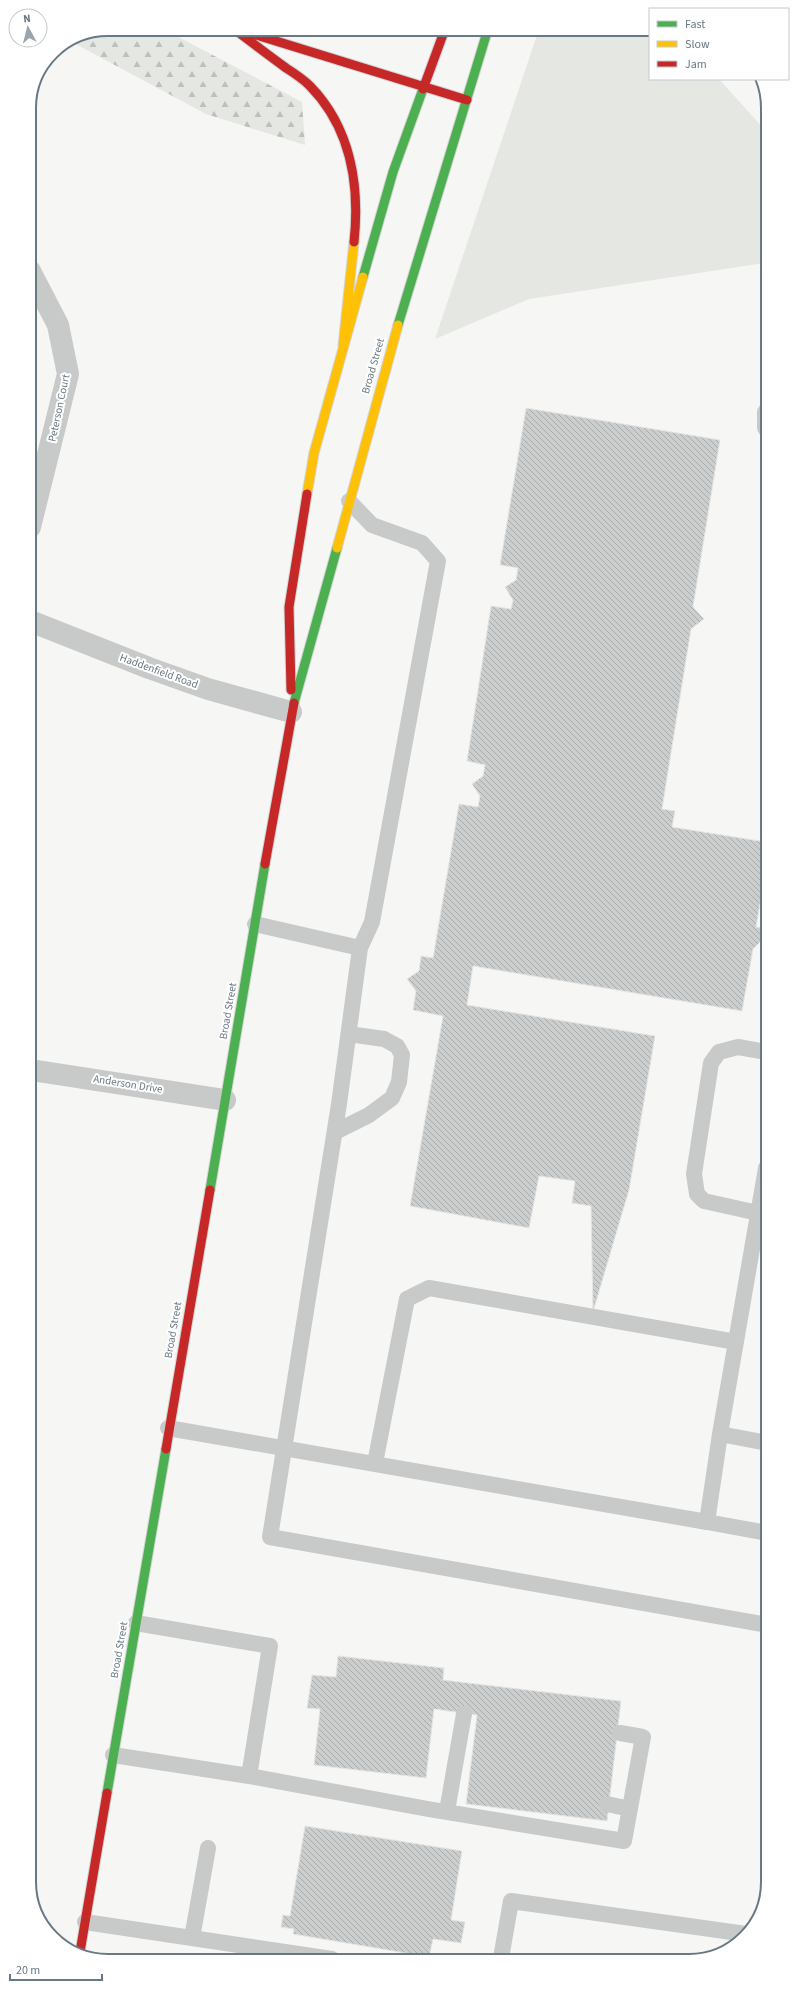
<svg xmlns="http://www.w3.org/2000/svg" width="797" height="1990" font-family="'Source Sans 3',sans-serif">
<style>
.green{fill:#e5e7e2}
.forest{fill:url(#forest-firs)}
.building{fill:url(#building-back-hatch);stroke:#e5e5e4}
.lines{fill:none;stroke-linecap:round;stroke-linejoin:round}
.fast-casing{stroke:#d2d3d3;stroke-width:11}
.slow-casing{stroke:#d2d3d3;stroke-width:11}
.jam-casing{stroke:#d2d3d3;stroke-width:11}
.lane{stroke:#c8caca;stroke-width:16}
.street{stroke:#c8caca;stroke-width:22}
.fast{stroke:#4caf50;stroke-width:9}
.slow{stroke:#ffc107;stroke-width:9}
.jam{stroke:#c62828;stroke-width:9}
.labels{text-anchor:middle;dominant-baseline:central;stroke-width:4;stroke-linejoin:round;paint-order:stroke}
.street-label{font-size:11px;fill:#687983;stroke:#fff}
.rim{fill:none;stroke:#687983;stroke-width:2}
</style>
<defs>
<pattern id="forest-firs" width="22" height="20" patternUnits="userSpaceOnUse"><rect width="22" height="20" fill="#e5e7e2"/><path d="M5 1l3.5 6h-7zM16 11l3.5 6h-7z" fill="#bdc0bd"/></pattern>
<pattern id="building-back-hatch" width="6" height="6" patternUnits="userSpaceOnUse"><rect width="6" height="6" fill="#cccece"/><path d="M-1 5l2 2M0 0l6 6M5-1l2 2" fill="none" stroke="#a9acad"/></pattern>
</defs>
<rect width="100%" height="100%" fill="#f6f6f5"/>
<path class="green" d="M539,29H650V79H719L764,129V263L529,299L435,339Z"/>
<path class="forest" d="M109,29H163L302,102L305,145L206,114L70,41L78,35Z"/>
<path class="building" d="M526,408L720,440L693,607L704,619L691,629L662,809L675,811L672,827L766,842V869L756,927L766,928V932L761,941L753,949L742,1011L473,966L467,1005L655,1036L629,1190L593,1312L591,1206L572,1203L575,1181L539,1176L529,1228L410,1206L443,1016L413,1010L416,991L407,979L419,971L421,956L433,958L459,804L478,807L480,796L472,784L483,776L485,765L467,761L491,606L511,609L513,600L505,587L516,580L518,568L500,565Z
M338,1656L444,1668L443,1680L621,1701L607,1821L466,1804L477,1715L434,1709L426,1778L314,1765L320,1709L307,1708L312,1675L336,1677Z
M305,1826L462,1851L451,1920L465,1922L461,1943L433,1939L429,1957L293,1934L294,1929L281,1927L283,1915L290,1916Z"/>
<g class="lines">
<g class="fast-casing">
<path id="fast" d="M363,277L393,172L423,89
M398,325L488,29
M294,703L337,548
M210,1190L265,864
M107,1793L166,1449"/>
</g>
<g class="slow-casing">
<path id="slow" d="M343,346L354,242
M307,494L314,453L363,277
M337,548L398,325"/>
</g>
<g class="jam-casing">
<path id="jam" d="M234,29C251,42 268,55 286,68C294,73 303,79 310,86C351,128 360,186 354,242
M250,33L467,100
M423,89L445,29
M291,690L289,607L307,494
M265,864L294,703
M166,1449L210,1190
M80,1952L107,1793"/>
</g>
<path class="lane" d="M765,412V428
M255,924L360,948L372,922L438,561L422,543L372,525L349,501
M360,948L339,1104L270,1537L767,1625
M335,1132L369,1115L392,1098L399,1082L402,1055L397,1046L384,1039L349,1034
M758,1213L704,1201L697,1194L694,1174L711,1063L719,1052L738,1047L766,1052
M168,1428L707,1522L720,1434L766,1168
M720,1434L767,1443
M375,1463L407,1299L429,1288L736,1342
M707,1522L767,1533
M113,1755L249,1776L270,1646L136,1623
M249,1776L428,1809L624,1841L643,1737L620,1733
M607,1804L630,1809
M447,1811L464,1714
M85,1922L332,1959
M192,1938L208,1848
M501,1958L511,1901L746,1934"/>
<path class="street" d="M30,271L58,325L68,374L30,527
M30,621L149,668L208,689L291,712
M31,1070L225,1100"/>
<use href="#fast" class="fast"/>
<use href="#slow" class="slow"/>
<use href="#jam" class="jam"/>
</g>
<g class="labels">
<g class="street-label">
<text transform="translate(373 366) rotate(-74)">Broad Street</text>
<text transform="translate(59 408) rotate(-78)">Peterson Court</text>
<text transform="translate(159 671) rotate(20)">Haddenfield Road</text>
<text transform="translate(228 1011) rotate(-80)">Broad Street</text>
<text transform="translate(128 1084) rotate(9)">Anderson Drive</text>
<text transform="translate(173 1330) rotate(-80)">Broad Street</text>
<text transform="translate(119 1650) rotate(-80)">Broad Street</text>
</g>
</g>
<path d="M0 0H797V1990H0ZM108 36H689A72 72 0 0 1 761 108V1882A72 72 0 0 1 689 1954H108A72 72 0 0 1 36 1882V108A72 72 0 0 1 108 36Z" fill="#fff" fill-rule="evenodd"/>
<path class="rim" d="M108 36H689A72 72 0 0 1 761 108V1882A72 72 0 0 1 689 1954H108A72 72 0 0 1 36 1882V108A72 72 0 0 1 108 36Z"/>
<rect x="649" y="8" width="140" height="72" fill="#ffffff" stroke="#c3c9cd"/>
<rect x="657" y="21" width="20" height="6" fill="#4caf50" stroke="#c3c9cd"/>
<text x="685" y="28" font-size="12" fill="#687983">Fast</text>
<rect x="657" y="41" width="20" height="6" fill="#ffc107" stroke="#c3c9cd"/>
<text x="685" y="48" font-size="12" fill="#687983">Slow</text>
<rect x="657" y="61" width="20" height="6" fill="#c62828" stroke="#c3c9cd"/>
<text x="685" y="68" font-size="12" fill="#687983">Jam</text>
<g transform="translate(28 28) rotate(353)"><circle r="19" fill="#ffffff" stroke="#c3c9cd"/>
<path d="M0-3L7 15L0 10L-7 15Z" fill="#9aa5ab"/>
<text y="-6" font-size="11" font-weight="bold" text-anchor="middle" fill="#687983">N</text>
</g>
<path d="M10 1974v6h92v-6" fill="none" stroke="#687983" stroke-width="2"/>
<text x="16" y="1974" font-size="12" fill="#687983" stroke="#ffffff" stroke-width="3" paint-order="stroke">20 m</text>
</svg>
